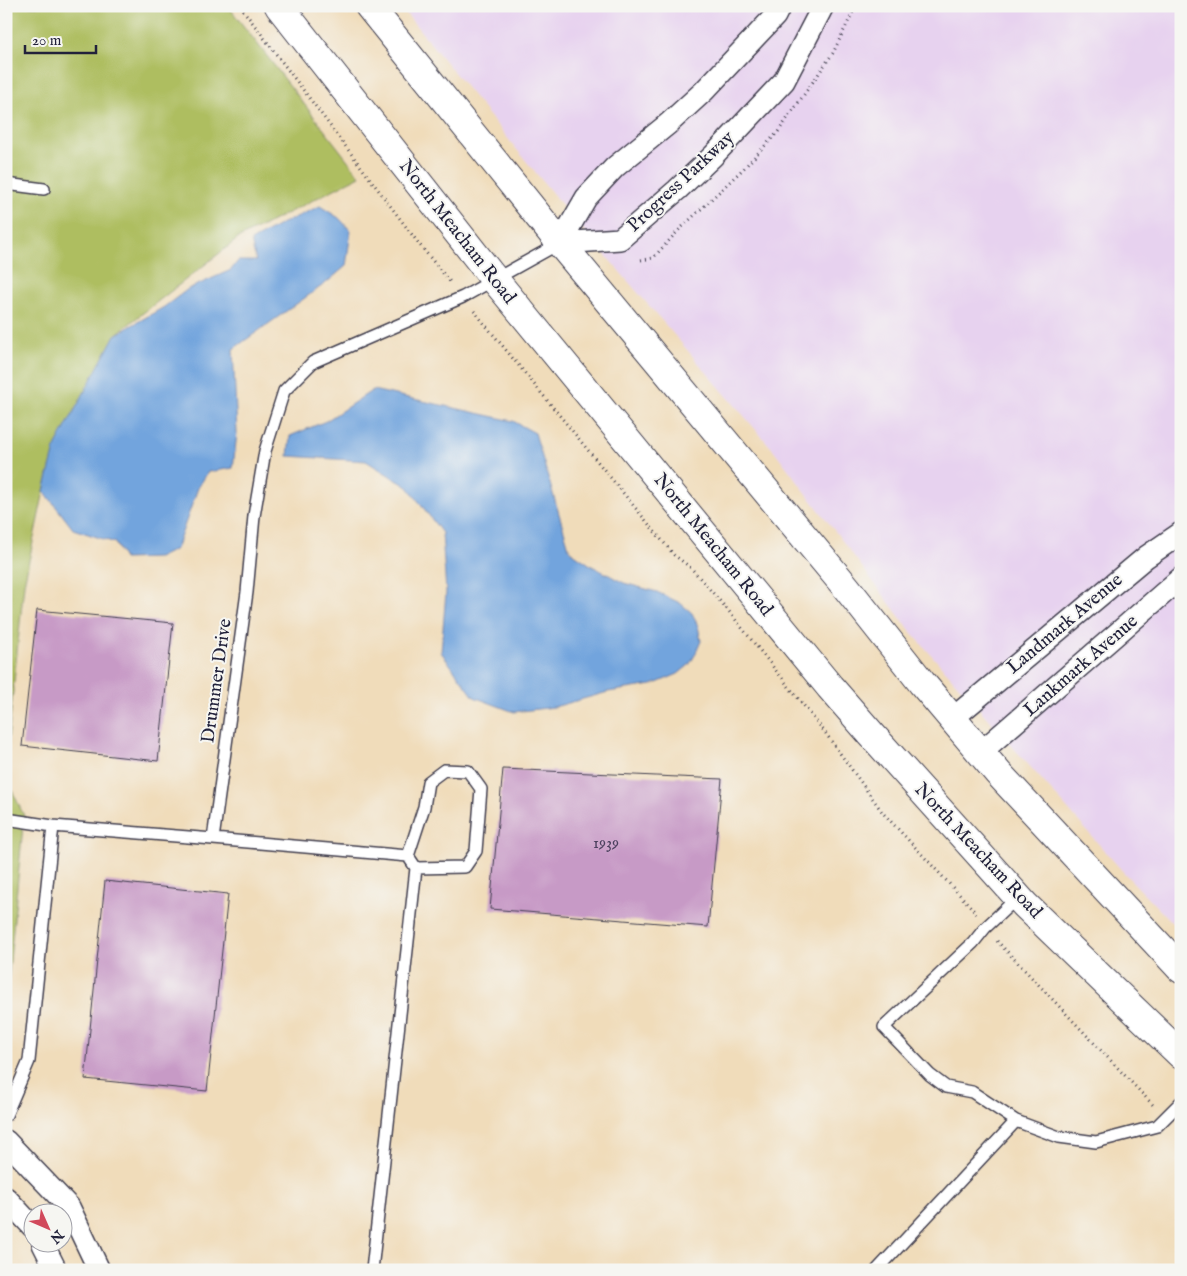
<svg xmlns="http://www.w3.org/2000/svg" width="1187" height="1276" font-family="'IM FELL English',serif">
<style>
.built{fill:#e7d2ef}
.green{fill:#aebe60;stroke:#68704e}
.water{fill:#72a4dd;stroke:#4a638c}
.building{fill:#c79ac6}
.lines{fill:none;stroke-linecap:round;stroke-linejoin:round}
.lane-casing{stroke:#413e4e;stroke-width:14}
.street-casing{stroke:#413e4e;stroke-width:24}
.secondary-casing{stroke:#413e4e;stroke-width:30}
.path{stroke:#413e4e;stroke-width:3;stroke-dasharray:1 4;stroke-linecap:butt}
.lane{stroke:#fff;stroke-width:11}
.street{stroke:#fff;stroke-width:21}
.secondary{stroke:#fff;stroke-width:28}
.labels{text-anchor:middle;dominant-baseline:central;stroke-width:4;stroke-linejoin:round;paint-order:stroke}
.number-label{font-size:16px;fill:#4b405e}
.street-label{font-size:19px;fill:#22223b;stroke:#f6f6f2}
</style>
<rect width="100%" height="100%" fill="#f6f6f2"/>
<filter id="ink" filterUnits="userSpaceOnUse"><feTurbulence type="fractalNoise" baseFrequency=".02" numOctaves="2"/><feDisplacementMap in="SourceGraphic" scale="10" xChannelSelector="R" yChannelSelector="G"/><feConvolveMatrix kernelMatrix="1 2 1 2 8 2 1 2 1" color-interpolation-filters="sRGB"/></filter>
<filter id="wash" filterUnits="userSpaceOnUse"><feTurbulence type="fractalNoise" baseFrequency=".0096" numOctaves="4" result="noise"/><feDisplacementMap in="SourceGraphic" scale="20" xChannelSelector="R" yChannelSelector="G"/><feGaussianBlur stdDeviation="1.12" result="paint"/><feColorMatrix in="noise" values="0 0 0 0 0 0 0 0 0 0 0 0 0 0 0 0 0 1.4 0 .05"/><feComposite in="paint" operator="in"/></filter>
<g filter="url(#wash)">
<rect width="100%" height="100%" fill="#f0dcba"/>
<path class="built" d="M400,6H1181V932L1126,875L912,633L776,453L558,200Z"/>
<path class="green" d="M6,6H228L360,176L239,238L115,335L73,414L54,455L44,491L24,584L6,760Z
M6,761L11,788L24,816L6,1002Z"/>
<path class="water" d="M320,206L339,218L351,231L346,266L326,283L233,349L237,433L233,468L208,472L198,488L176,549L158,558L124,559L115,543L73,529L44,491L56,445L115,335L164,307L188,289L231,270L238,261H256L251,241L281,224Z
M373,390L513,421L535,433L570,551L592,566L624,583L657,592L680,603L692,613L698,626L701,641L695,655L689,665L678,674L652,685L608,692L554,707L514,712L474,697L441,652L446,592L442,533L408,487L366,461L288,456L290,436L326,421Z"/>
<g id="blocks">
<path class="building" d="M37,610L173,623L158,761L22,746Z
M503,769L722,779L708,927L490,909Z
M105,881L228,894L207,1091L85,1079Z"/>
</g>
</g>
<g filter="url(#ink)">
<use href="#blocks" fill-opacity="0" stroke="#413e4e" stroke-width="1"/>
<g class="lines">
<g class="lane-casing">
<path id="lane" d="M6,184L44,189
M6,819L53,826
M213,839L408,856L416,868L372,1270
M408,856L424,807L428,782L444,770L468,771L481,789L476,851L465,867L416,868
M1018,897L985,928L973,943L884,1027L930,1075L946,1087L972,1092L1016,1121L1059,1137L1096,1142L1157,1126L1181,1102
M6,1115L29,1061L53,826L213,839L247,592L254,516L265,451L284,391L313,362L463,297L560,243
M877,1270L1016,1121"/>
</g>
<g class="street-casing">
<path id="street" d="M560,243L620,239L677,190L713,156L784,81L823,6
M560,243L586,198L615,167L668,124L704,91L775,16L780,6
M952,719L1146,557L1181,533
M981,752L1181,578
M6,1141L69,1207L99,1270
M6,1198L32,1226
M43,1244L56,1270"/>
</g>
<g class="secondary-casing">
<path id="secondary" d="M279,6L495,280L830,687L872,735L1025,905L1181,1055
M369,6L560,243L846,587L922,683L998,773L1181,969"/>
</g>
<path class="path" d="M240,6L419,244L451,283
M641,260L653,258L678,231L742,170L778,132L833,53L856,6
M474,311L674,555L691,568L727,609L824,731L883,813L972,908L976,915
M997,941L1153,1105"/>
<use href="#lane" class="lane"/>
<use href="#street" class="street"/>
<use href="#secondary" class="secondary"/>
</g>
</g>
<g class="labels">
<g class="number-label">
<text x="606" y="844">1939</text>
</g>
<g class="street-label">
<text transform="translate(681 182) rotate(-43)">Progress Parkway</text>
<text transform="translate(457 232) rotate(52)">North Meacham Road</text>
<text transform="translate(713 545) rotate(51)">North Meacham Road</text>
<text transform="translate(1065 624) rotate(-40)">Landmark Avenue</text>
<text transform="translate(1081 666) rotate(-41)">Lankmark Avenue</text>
<text transform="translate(217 681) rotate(-82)">Drummer Drive</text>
<text transform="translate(978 851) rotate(47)">North Meacham Road</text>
</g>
</g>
<rect width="1187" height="1276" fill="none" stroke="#f6f6f2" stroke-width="25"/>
<g transform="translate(48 1228) rotate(135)"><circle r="24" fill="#f6f6f2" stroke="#a1a1a9"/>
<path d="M0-4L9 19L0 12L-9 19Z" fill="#d1495b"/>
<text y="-8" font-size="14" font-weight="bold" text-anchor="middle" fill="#22223b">N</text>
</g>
<path d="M25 45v8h71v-8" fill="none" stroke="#22223b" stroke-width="2.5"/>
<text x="32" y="45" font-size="15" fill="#22223b" stroke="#f6f6f2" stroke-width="4" paint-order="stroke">20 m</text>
</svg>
